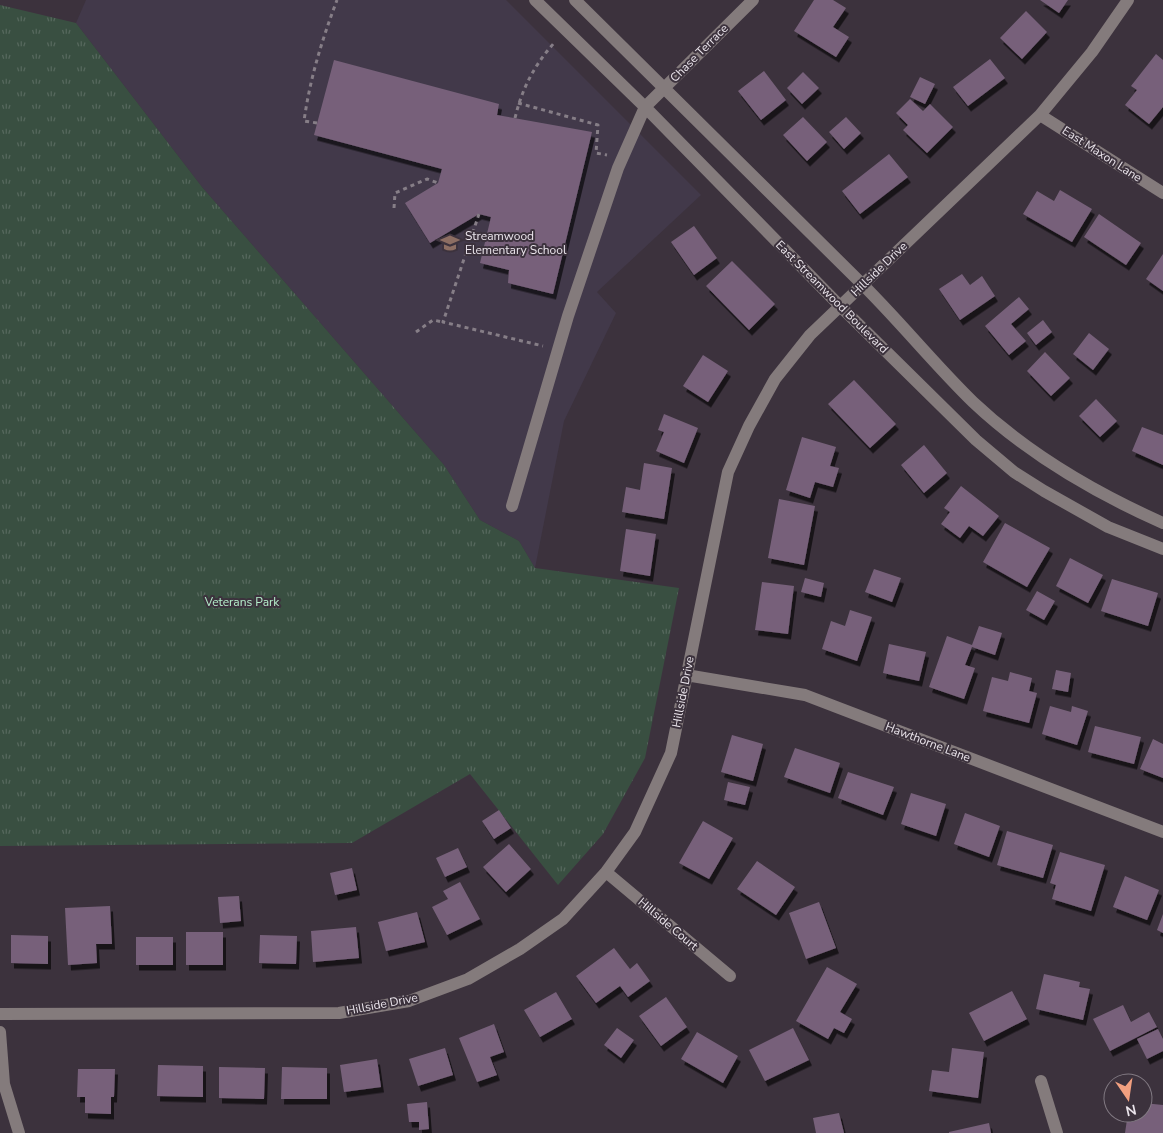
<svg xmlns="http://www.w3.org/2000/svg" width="1163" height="1133" font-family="'Nunito Sans',sans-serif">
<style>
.education{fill:#42394a}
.park{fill:url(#park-tufts)}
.building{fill:#77617a;filter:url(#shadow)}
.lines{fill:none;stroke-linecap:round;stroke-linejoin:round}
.path{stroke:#867e87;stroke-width:3;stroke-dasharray:4 4;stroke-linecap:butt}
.minor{stroke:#847b7c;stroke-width:12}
.labels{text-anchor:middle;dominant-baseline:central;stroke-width:4;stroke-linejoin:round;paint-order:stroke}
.street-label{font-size:12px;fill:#ebe5ec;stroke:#3c323d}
.poi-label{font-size:12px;fill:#ebe5ec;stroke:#3c323d;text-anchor:start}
.park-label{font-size:12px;fill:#b6f0cc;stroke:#3c323d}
</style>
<defs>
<pattern id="park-tufts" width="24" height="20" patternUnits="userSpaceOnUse" patternTransform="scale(1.25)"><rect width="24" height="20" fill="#394f41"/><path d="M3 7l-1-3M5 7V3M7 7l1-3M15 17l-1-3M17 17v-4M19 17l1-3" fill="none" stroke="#56685d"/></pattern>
<filter id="shadow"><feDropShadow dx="3" dy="5.5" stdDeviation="0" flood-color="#0009"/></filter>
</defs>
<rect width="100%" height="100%" fill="#3c323d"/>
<path class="education" d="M86,0H506L701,195L597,292L616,313L564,421L535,568L519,541L480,520L444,465L202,187L76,23Z"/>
<path class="park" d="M0,5L76,23L202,187L444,465L480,520L519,541L535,568L679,588L645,758L603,834L558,885L470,774L352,843L0,846Z"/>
<path class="building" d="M814,0H833L846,8L833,27L849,37L836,57L794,31Z
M1040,0H1068L1059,13Z
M1026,11L1047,32L1022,59L1000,38Z
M1156,54L1163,60V107L1149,124L1125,105L1137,90L1131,86Z
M990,59L1005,78L968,106L953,87Z
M334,60L499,104L497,115L592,132L553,294L508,283L509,270L480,263L491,217L479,214L430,243L405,203L438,183L442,169L314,135Z
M764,71L786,100L761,120L738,91Z
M803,72L819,88L802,104L787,88Z
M920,77L935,84L925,104L910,97Z
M910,99L923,111L930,104L953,127L927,153L903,130L908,125L896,113Z
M803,117L827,142L807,161L783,135Z
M846,117L861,133L844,149L829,132Z
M889,154L908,177L860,214L842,191Z
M1060,190L1092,209L1072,242L1023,214L1037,191L1054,201Z
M1099,214L1141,243L1126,265L1084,237Z
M694,226L717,258L694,275L671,242Z
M1163,254V291L1146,279Z
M732,261L775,304L749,330L706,286Z
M962,274L970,285L982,276L995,296L960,320L939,289Z
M1019,297L1029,309L1011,324L1026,341L1009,355L985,326Z
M1043,320L1052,332L1036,345L1027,333Z
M1089,333L1109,349L1093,370L1073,354Z
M1045,352L1070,378L1051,396L1027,371Z
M703,355L728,371L708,402L683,386Z
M854,380L896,424L870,448L828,404Z
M1096,399L1117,421L1100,437L1079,416Z
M664,414L698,428L684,463L656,451L664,432L658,430Z
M1142,427L1163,435V465L1132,451Z
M802,437L836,447L830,466L839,468L833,487L815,482L810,498L786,490Z
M924,445L947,473L924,493L901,465Z
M644,463L672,468L664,519L622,512L626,487L640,490Z
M961,486L999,516L983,536L969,526L960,538L941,524L950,512L944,508Z
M779,499L815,506L804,565L768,558Z
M1005,523L1050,548L1027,587L983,562Z
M626,529L656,534L650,576L620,571Z
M1070,558L1103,575L1088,603L1056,586Z
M874,569L901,578L892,602L865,592Z
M805,578L824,583L821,597L801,592Z
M1112,579L1158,593L1148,626L1101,611Z
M762,582L794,586L788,634L755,630Z
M1037,591L1055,601L1044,620L1026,610Z
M850,610L872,617L857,661L822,649L831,621L845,626Z
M979,626L1002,633L995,655L972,647L965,665L975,668L964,699L929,687L947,636L972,645Z
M889,644L926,652L919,681L883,673Z
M1056,670L1071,673L1068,692L1052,689Z
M1010,672L1032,678L1029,691L1037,693L1029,723L983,711L992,677L1008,681Z
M1050,706L1071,712L1072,706L1088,711L1077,745L1042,734Z
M1095,726L1141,737L1134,764L1088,752Z
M732,735L763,744L753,781L721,772Z
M1153,739L1163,744V778L1140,769Z
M795,748L840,763L830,793L784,777Z
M848,772L894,787L883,815L838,798Z
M728,782L750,787L745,805L724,800Z
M911,793L946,804L936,836L901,824Z
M499,810L511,828L494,839L482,821Z
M965,813L1000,826L989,857L954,844Z
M703,821L733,838L709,879L679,863Z
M1007,831L1053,845L1043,878L997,865Z
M509,844L531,869L506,892L483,867Z
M458,848L467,867L445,877L436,858Z
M1060,852L1105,865L1091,911L1052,899L1056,885L1050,883Z
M757,861L795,887L776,915L737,889Z
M352,868L357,890L335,895L330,873Z
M1125,876L1159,890L1147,920L1113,907Z
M460,882L480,919L447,935L432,907L448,899L443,891Z
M239,896L241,921L220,923L218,897Z
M819,902L836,948L806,959L789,913Z
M110,906L112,944H96L97,963L68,965L65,908Z
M417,912L425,942L386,951L378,922Z
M1163,914V933L1157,930Z
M356,927L359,958L313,962L311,931Z
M186,932H223V965H186Z
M11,935L48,936V964L11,963Z
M260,935L297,936L296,964L259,963Z
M136,937H173V965H136Z
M614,948L630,969L637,963L650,981L628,997L620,986L596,1003L576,976Z
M827,967L857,984L840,1012L852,1019L844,1033L834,1028L828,1039L796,1021Z
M1044,974L1080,982L1079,987L1090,989L1083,1020L1036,1009Z
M1012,991L1027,1019L984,1041L969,1013Z
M556,992L572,1019L540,1037L524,1010Z
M666,997L687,1027L661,1046L639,1016Z
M1123,1005L1131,1022L1149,1012L1157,1027L1110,1051L1093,1019Z
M494,1024L504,1052L490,1057L497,1075L477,1082L459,1038Z
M617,1028L634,1040L621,1058L604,1045Z
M793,1028L809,1060L765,1081L749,1050Z
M1158,1029L1163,1039V1051L1147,1059L1137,1039Z
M697,1032L738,1056L723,1083L681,1059Z
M445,1048L453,1075L418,1086L409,1059Z
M952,1048L984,1052L978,1098L929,1091L932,1070L949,1072Z
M377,1059L381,1087L344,1092L340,1065Z
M158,1065L203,1066V1097L157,1096Z
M219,1067L265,1068L264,1099L219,1098Z
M282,1067L327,1068V1099H281Z
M78,1069H115L114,1097H111V1114L85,1113V1097H77Z
M427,1102L429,1129L419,1130V1122H409L407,1104Z
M1143,1103L1163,1105V1133H1125L1128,1113H1143Z
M839,1113L844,1133H816L813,1118Z
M989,1123L991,1133H949V1132Z"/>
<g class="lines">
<path class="path" d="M518,103L598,125L596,153L607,155
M515,118C522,89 534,65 555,42
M317,123L304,121C310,78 322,40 337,0
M394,208L395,193L427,179L438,183
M479,214L443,322L543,346
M416,332L433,320L443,322"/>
<path class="minor" d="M535,0L645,107L840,306L976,440L1014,472L1044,491L1108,527L1163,549
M575,0C669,94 764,187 858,280C898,319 933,363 973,402C1028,454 1093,492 1163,523
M1040,115L1163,193
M512,506L568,316L618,168L645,107L753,0
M686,675L805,695L1163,832
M606,872L730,976
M0,1014L339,1013L409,1001L468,979L520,949L563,919L606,872L635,832L671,753L728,472L749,426L775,379L810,335L1040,115L1092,52L1128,0
M0,1032L4,1084L19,1133
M1041,1081L1057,1133"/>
</g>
<defs>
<g id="school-bare" transform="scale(1.5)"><path d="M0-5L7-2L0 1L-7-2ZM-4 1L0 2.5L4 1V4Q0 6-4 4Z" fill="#8d6e63" stroke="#3c323d" stroke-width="2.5" paint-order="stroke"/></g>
</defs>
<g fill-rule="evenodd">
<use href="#school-bare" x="450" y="243"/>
</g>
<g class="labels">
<g class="street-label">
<text transform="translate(699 53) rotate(-45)">Chase Terrace</text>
<text transform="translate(1102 154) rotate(33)">East Maxon Lane</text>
<text transform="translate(879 269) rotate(-44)">Hillside Drive</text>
<text transform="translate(832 297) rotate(45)">East Streamwood Boulevard</text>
<text transform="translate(683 692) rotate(-79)">Hillside Drive</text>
<text transform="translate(928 742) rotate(21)">Hawthorne Lane</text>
<text transform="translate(668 924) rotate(40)">Hillside Court</text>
<text transform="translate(382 1004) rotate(-11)">Hillside Drive</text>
</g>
<g class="poi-label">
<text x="465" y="236">Streamwood<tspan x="465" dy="14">Elementary School</tspan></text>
</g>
<g class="park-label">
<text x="242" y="602">Veterans Park</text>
</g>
</g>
<g transform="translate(1128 1098) rotate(167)"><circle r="24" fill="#3c323d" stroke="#827a83"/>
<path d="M0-4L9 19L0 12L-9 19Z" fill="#f2a080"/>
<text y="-8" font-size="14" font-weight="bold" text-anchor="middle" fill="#ebe5ec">N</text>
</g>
</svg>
